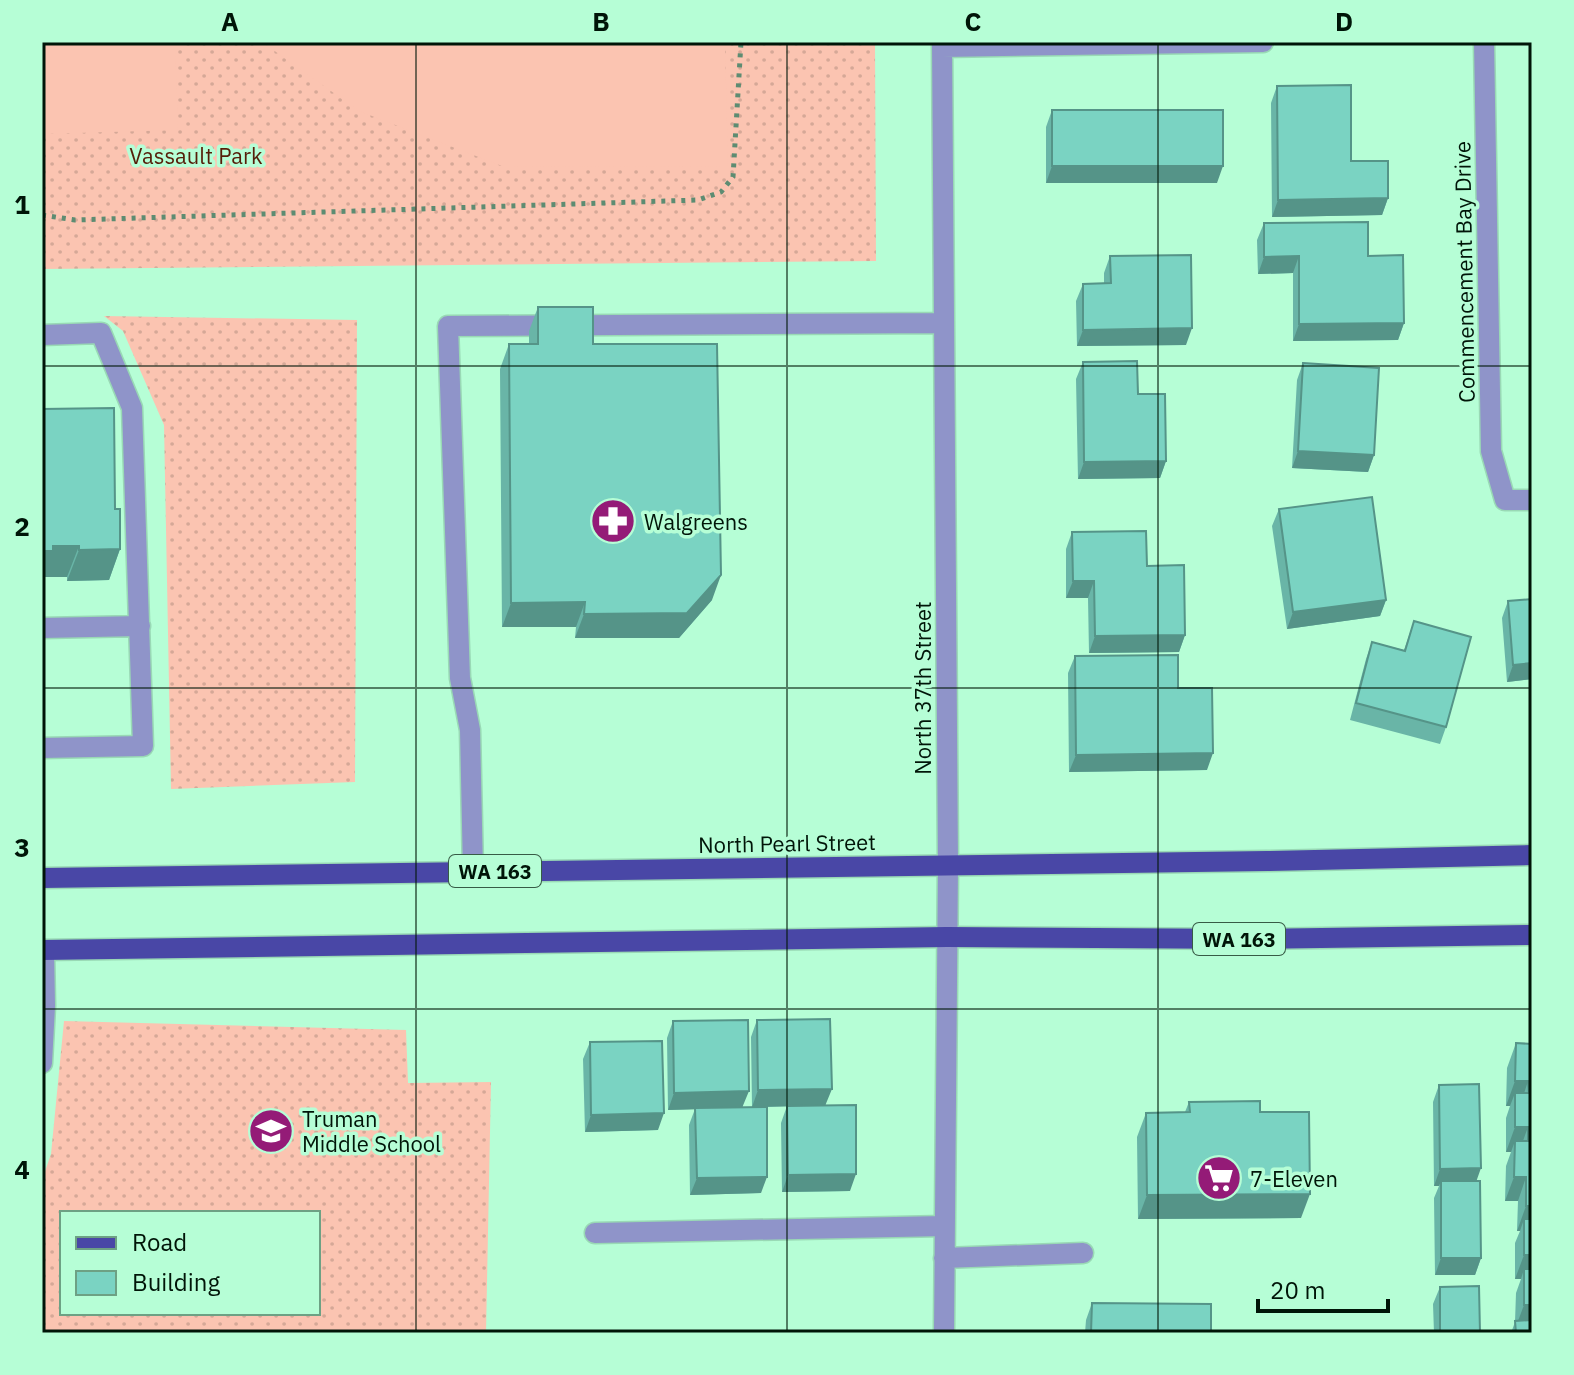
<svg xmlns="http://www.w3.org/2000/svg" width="1574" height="1375" font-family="'IBM Plex Sans',sans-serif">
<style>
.grass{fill:url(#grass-dots);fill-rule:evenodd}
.garden{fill:#fbc4b1}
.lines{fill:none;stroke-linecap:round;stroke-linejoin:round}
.minor-casing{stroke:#99d9b5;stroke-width:23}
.major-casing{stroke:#99d9b5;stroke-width:23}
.path{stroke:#5d8c72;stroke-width:5;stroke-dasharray:4 6;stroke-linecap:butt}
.minor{stroke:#8f94c9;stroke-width:20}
.major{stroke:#4947a6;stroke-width:20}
.wall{fill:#69b5a7}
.shaded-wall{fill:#559488}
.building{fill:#7ad3c2;stroke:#559488;stroke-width:2}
.grid{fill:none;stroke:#001508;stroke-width:2;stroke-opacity:0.55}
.labels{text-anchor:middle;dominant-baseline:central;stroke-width:7;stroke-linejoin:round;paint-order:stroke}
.shield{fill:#b6fed6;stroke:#375b46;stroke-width:2}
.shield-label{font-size:20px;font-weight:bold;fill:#001508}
.park-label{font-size:22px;fill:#551e09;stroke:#b6fed6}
.street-label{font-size:22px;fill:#001508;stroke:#b6fed6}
.poi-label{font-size:22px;fill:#001508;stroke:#b6fed6;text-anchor:start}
.neatline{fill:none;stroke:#001508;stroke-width:3}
.grid-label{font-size:26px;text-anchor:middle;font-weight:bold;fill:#001508}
</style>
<defs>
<pattern id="grass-dots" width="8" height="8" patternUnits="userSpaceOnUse" patternTransform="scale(2)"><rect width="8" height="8" fill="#fbc4b1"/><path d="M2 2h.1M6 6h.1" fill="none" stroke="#d5a897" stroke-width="1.8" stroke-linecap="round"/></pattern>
</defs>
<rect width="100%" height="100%" fill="#b6fed6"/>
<path class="grass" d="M42,42H875L876,261L42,269Z
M104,316L357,320L355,782L171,789L164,425L123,331Z
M64,1021L406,1030L408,1083L491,1082L486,1333H42V1180L51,1154ZM62,1213H318V1313H62Z"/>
<path class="garden" d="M42,42H175L178,130L42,134Z
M262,42H725L728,167L502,166L359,111Z"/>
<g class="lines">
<g class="minor-casing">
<path id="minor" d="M942,42L948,864L944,1333
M1484,42L1491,451L1505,500H1532
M942,47L1263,42
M42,335L101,333L132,408L143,746L42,748
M42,628L140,626
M473,871L470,730L460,678L448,326L944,323
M42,1063L45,1006L44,950
M595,1233L944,1226
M944,1258L1083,1253"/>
</g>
<g class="major-casing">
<path id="major" d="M42,878L1267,861L1532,855
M42,950L947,937L1253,939L1532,935"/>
</g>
<path class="path" d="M42,215L75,220L698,200L721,192L733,177L741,42"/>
<use href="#minor" class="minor"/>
<use href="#major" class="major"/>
</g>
<path class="wall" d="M1277,86L1388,198L1382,215L1272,217L1271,103Z
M1052,110L1217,183H1046V127Z
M1264,223L1368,256L1404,323L1398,340L1293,341V273L1258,274L1257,240Z
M1110,256L1186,345L1077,346L1076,301L1083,284L1104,283V273Z
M538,307L593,344L712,600L679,638H575L576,627H502L500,369L509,344H529V331Z
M1083,362L1138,394L1166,461L1160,478L1078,479L1076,379Z
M1303,363L1374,455L1368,472L1292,468L1297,380Z
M42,409L115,509L120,549L109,580L67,581V577H43Z
M1279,509L1386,600L1380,616L1287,629L1272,526Z
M1072,532L1147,566L1185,635L1179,652L1089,653L1088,598H1066V549Z
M1532,599V679L1507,682L1502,618L1508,601Z
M1414,621L1446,727L1440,744L1350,720L1366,659L1372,642L1404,650Z
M1075,656L1178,688L1207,770L1069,772L1068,673Z
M757,1020L826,1105L850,1191L782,1192L781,1123L787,1106L767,1107L761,1193L690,1195L689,1125L695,1109L668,1110L667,1038L673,1021L743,1107H752L751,1037Z
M590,1042L658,1130L585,1132L583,1059Z
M1516,1043L1532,1044V1333H1511L1515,1322L1516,1293L1521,1279H1515V1243L1520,1231H1517L1518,1201H1505L1506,1166L1511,1152H1506V1118L1510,1106H1506L1507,1068Z
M1439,1085L1476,1181L1481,1258L1475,1275H1435L1434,1198L1439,1186H1434L1433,1102Z
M1189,1102L1260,1112L1301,1218L1138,1219L1137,1137L1146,1113L1185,1112Z
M1440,1287L1480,1333H1434L1433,1304Z
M1092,1303L1211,1333H1085L1086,1320Z"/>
<path class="shaded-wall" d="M1052,166H1223L1217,183H1046Z
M1388,198L1382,215L1272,217L1278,200Z
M1299,256L1293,273L1258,274L1264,257Z
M1404,323L1398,340L1293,341L1299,324Z
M1192,328L1186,345L1077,346L1083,330Z
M1298,451L1374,455L1368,472L1292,468Z
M1166,461L1160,478L1078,479L1084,462Z
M53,546H79L67,577H43L42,580V551Z
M120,549L109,580L67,581L79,550Z
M721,575L712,600L679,638H575L584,614Z
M1073,581H1094L1088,598H1066Z
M1386,600L1380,616L1287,629L1293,612Z
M585,602L576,627H502L511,603Z
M1185,635L1179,652L1089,653L1095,636Z
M1532,663V679L1507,682L1513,665Z
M1213,753L1207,770L1069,772L1076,755Z
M1515,1081H1528L1520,1106L1515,1093L1510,1106H1506Z
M832,1089L825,1106L752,1107L758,1090Z
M749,1091L742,1108L668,1110L674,1093Z
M664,1113L658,1130L585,1132L591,1115Z
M1515,1127H1528L1519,1152L1515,1141L1511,1152H1506Z
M1481,1168L1475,1185L1441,1181L1439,1186H1434L1440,1169Z
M856,1174L850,1191L782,1192L788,1175Z
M767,1177L761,1193L690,1195L697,1178Z
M1514,1177H1526L1518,1201H1505Z
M1310,1194L1301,1218L1138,1219L1147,1195Z
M1526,1206H1532V1231L1524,1219L1520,1231H1517Z
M1524,1255H1532V1275L1524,1269L1521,1279H1515Z
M1441,1258H1481L1475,1275H1435Z
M1524,1305H1532V1329H1515Z"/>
<path class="building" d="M1351,85V161H1388V198L1278,200L1277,86Z
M1052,110H1223V166H1052Z
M1368,222V256L1403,255L1404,323L1299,324V256L1264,257V223Z
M1191,255L1192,328L1083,330V284L1111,283L1110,256Z
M538,307H593V344H717L721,575L687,613L584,614L585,602L511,603L509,344H538Z
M1137,361L1138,394H1165L1166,461L1084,462L1083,362Z
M1303,363L1379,368L1374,455L1298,451Z
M114,408L115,509H120V549L79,550V546H53V551H42V409Z
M1372,497L1386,600L1293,612L1279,509Z
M1146,531L1147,566L1184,565L1185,635L1095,636L1094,581H1073L1072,532Z
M1532,599V663L1513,665L1508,601Z
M1414,621L1471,637L1446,727L1356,703L1372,642L1405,651Z
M1178,655V688H1212L1213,753L1076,755L1075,656Z
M830,1019L832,1089L758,1090L757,1020Z
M748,1020L749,1091L674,1093L673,1021Z
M662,1041L664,1113L591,1115L590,1042Z
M1516,1043L1532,1044V1206H1526V1177H1514L1515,1141H1528V1127H1515V1093H1529L1528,1081H1515Z
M1479,1084L1481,1168L1440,1169L1439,1085Z
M1260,1101V1112H1309L1310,1194L1147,1195L1146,1113L1190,1112L1189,1102Z
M856,1105V1174L788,1175L787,1106Z
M767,1107V1177L697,1178L695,1108Z
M1441,1181H1480L1481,1258H1441Z
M1524,1219H1532V1255H1524Z
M1524,1269H1532V1305H1524Z
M1479,1286L1480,1333H1440V1287Z
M1092,1303L1211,1304V1333H1091Z
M1532,1320V1333H1516L1515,1321Z"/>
<path class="grid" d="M416,42V1333M787,42V1333M1158,42V1333M42,366H1532M42,688H1532M42,1009H1532"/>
<defs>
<g id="pharmacy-disc" transform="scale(2.3)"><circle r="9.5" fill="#941b77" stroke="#b6fed6"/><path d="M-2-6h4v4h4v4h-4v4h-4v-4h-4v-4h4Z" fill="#fff"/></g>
<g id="school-disc" transform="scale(2.3)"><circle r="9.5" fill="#941b77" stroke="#b6fed6"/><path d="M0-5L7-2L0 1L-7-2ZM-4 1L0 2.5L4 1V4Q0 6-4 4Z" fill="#fff"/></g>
<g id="supermarket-disc" transform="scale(2.3)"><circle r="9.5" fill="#941b77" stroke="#b6fed6"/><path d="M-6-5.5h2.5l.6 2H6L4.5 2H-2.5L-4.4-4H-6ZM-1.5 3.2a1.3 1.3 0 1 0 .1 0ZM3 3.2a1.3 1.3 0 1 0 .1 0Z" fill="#fff"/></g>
</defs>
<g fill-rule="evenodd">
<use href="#pharmacy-disc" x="613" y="521"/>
<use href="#school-disc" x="271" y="1131"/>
<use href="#supermarket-disc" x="1219" y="1178"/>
</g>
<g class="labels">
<g class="shield">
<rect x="449" y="855" width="92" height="32" rx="6"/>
<rect x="1193" y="923" width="92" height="32" rx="6"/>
</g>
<g class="shield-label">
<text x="495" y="871">WA 163</text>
<text x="1239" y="939">WA 163</text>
</g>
<g class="park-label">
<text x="196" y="155">Vassault Park</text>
</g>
<g class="street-label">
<text transform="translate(1464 272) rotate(-91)">Commencement Bay Drive</text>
<text transform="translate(922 688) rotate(-90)">North 37th Street</text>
<text transform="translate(787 843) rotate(-1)">North Pearl Street</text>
</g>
<g class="poi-label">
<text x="644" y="521">Walgreens</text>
<text x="302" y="1118">Truman<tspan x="302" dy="25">Middle School</tspan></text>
<text x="1250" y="1178">7-Eleven</text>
</g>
</g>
<rect width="1574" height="1375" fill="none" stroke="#b6fed6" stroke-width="88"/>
<rect x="60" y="1211" width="260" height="104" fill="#b6fed6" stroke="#6da184" stroke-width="2"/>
<rect x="76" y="1237" width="40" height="12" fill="#4947a6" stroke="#6da184" stroke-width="2"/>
<text x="132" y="1251" font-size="24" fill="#001508">Road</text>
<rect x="76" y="1271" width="40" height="24" fill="#7ad3c2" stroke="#6da184" stroke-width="2"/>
<text x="132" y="1291" font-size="24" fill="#001508">Building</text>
<path d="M1258 1299v12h130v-12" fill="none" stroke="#001508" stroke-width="4"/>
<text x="1270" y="1299" font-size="24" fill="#001508" stroke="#b6fed6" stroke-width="6" paint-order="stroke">20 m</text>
<rect x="44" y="44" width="1486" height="1287" class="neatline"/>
<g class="grid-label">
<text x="230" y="31">A</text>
<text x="601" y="31">B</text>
<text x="973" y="31">C</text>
<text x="1344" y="31">D</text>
<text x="22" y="214">1</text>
<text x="22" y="536">2</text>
<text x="22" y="857">3</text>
<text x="22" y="1179">4</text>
</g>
</svg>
